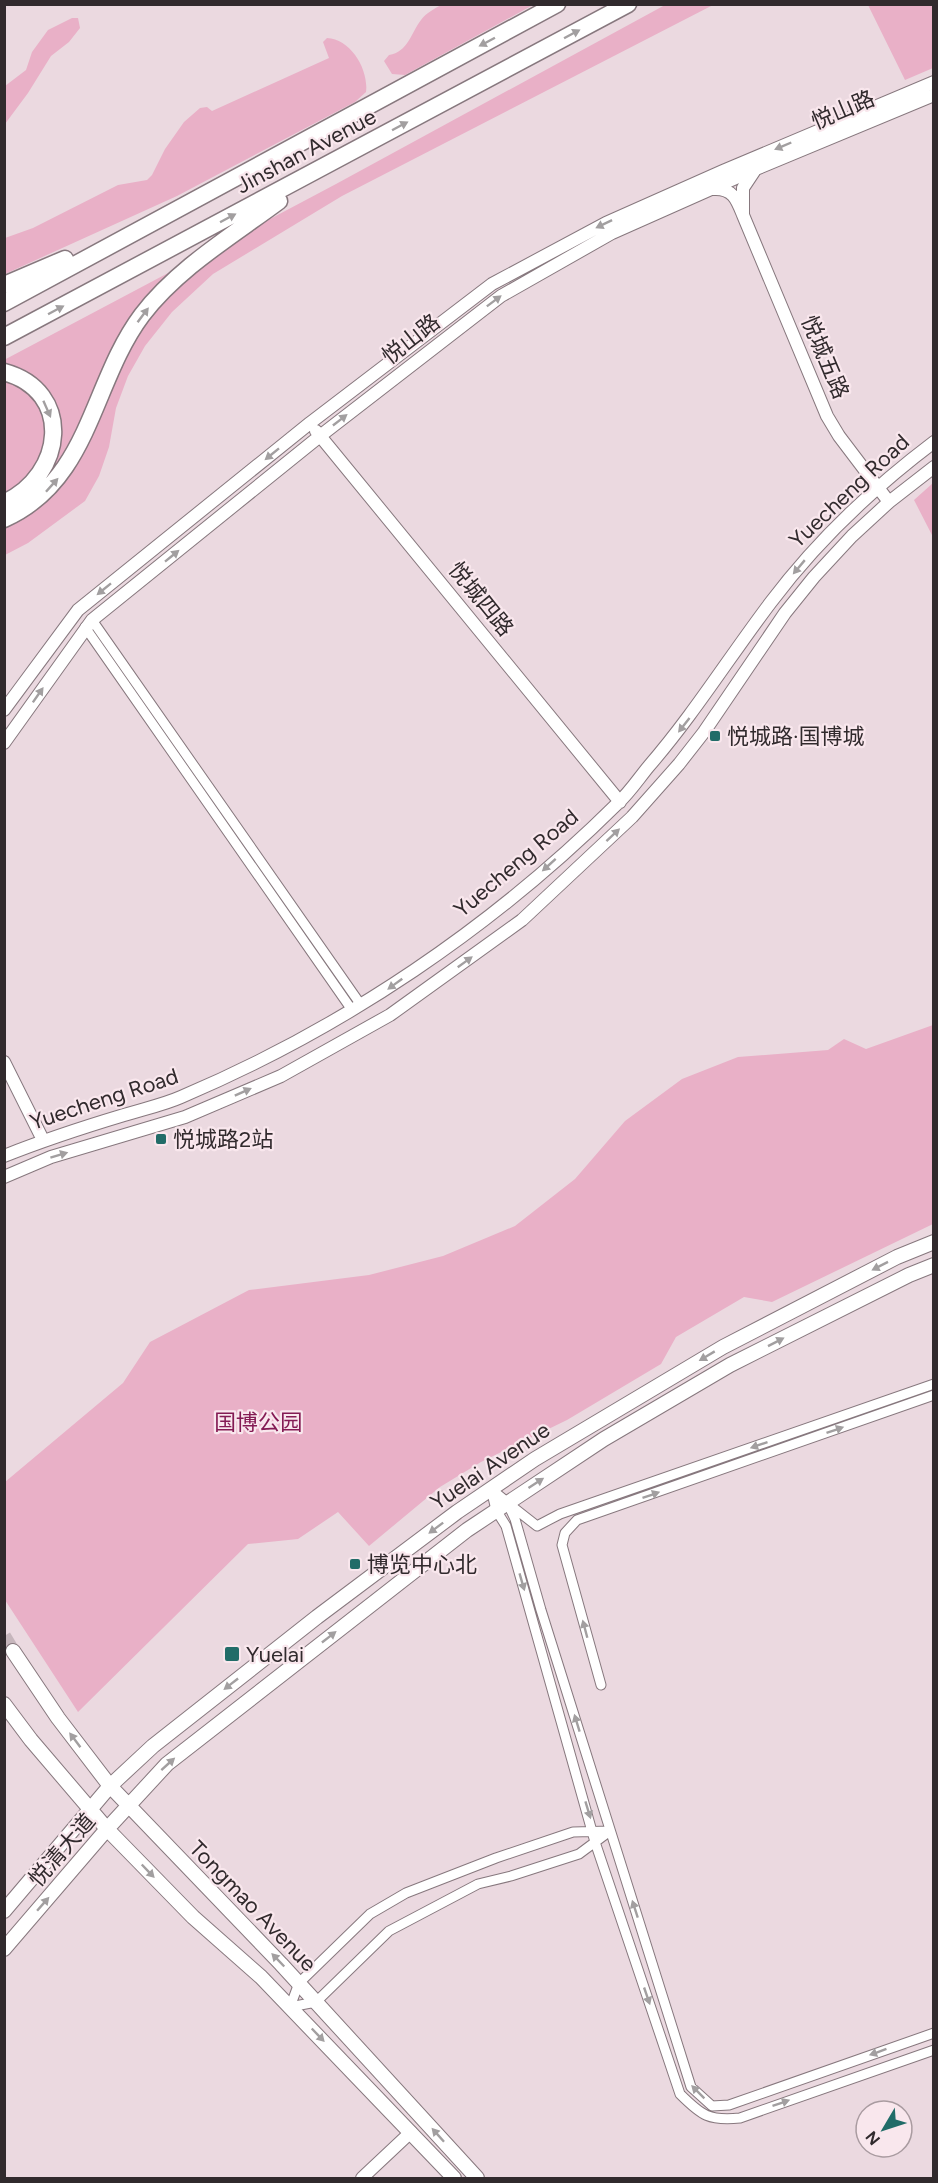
<svg xmlns="http://www.w3.org/2000/svg" width="938" height="2183" font-family="Figtree,'Noto Sans SC',sans-serif">
<style>
.green{fill:#e9b0c7}
.lines{fill:none;stroke-linecap:round;stroke-linejoin:round}
.primary-tunnel{stroke:#c6b6bc;stroke-width:14;stroke-dasharray:14 7;stroke-linecap:butt}
.street-casing{stroke:#87787e;stroke-width:11}
.secondary-casing{stroke:#87787e;stroke-width:14}
.primary-casing{stroke:#87787e;stroke-width:16}
.highway-casing{stroke:#87787e;stroke-width:19}
.street{stroke:#fff;stroke-width:9}
.secondary{stroke:#fff;stroke-width:12}
.primary{stroke:#fff;stroke-width:14}
.highway{stroke:#fff;stroke-width:16}
.oneway{fill:#a29fa0}
.poi-dot{fill:#216c68;stroke:#f9e7ed;stroke-width:2}
.labels{text-anchor:middle;dominant-baseline:central;stroke-width:4.5;stroke-linejoin:round;paint-order:stroke}
.street-label{font-size:22px;fill:#312a2d;stroke:#f9e7ed}
.poi-label{font-size:22px;fill:#312a2d;stroke:#f9e7ed;text-anchor:start}
.park-label{font-size:22px;fill:#841b54;stroke:#f9e7ed}
</style>
<rect width="100%" height="100%" fill="#ebd9e0"/>
<path class="green" d="M441,5V4L533,5L405,75L392,74L384,61L389,55C408,52 411,33 421,20C426,13 434,9 441,5Z
M665,5H713L342,196L213,274L172,312L145,346L128,376L116,408L109,447L99,476L85,501L28,543L5,555L4,360L336,184Z
M868,5H933V68L905,80Z
M72,18H78L80,28L69,42L51,56L28,93L5,124V86L26,70L32,52L48,30Z
M327,38C351,39 369,70 366,92L355,102L177,196L5,274V238L33,228L118,185L147,180L152,175L165,149L184,122L200,108L207,107L212,111L329,58L323,42Z
M933,483V537L914,500Z
M933,1025V1224L772,1302L744,1297L676,1337L661,1364L567,1420L481,1462L440,1487L369,1546L338,1512L298,1539L248,1544L78,1712L5,1600V1482L123,1383L150,1342L249,1290L369,1275L443,1256L515,1226L575,1179L625,1121L682,1079L738,1057L828,1050L844,1039L866,1049Z"/>
<g class="lines">
<path class="primary-tunnel" d="M4,1636L13,1651"/>
<g class="street-casing">
<path id="street" d="M92,620L361,1005
M85,627L352,1010
M509,1504L537,1526L560,1514L934,1384
M601,1685L562,1545L565,1533L577,1520L934,1395
M610,1831L579,1854L511,1876L478,1884L389,1931L316,2002L290,2007L299,1983L370,1914L406,1893L496,1858L573,1832Z
M934,2033L729,2105L712,2106L691,2087L541,1610L515,1519L507,1502L491,1489L496,1510L506,1526L595,1842L680,2094C702,2116 709,2121 740,2118L934,2050"/>
</g>
<g class="secondary-casing">
<path id="secondary" d="M714,189C733,188 737,200 743,215V188L755,170
M743,215L827,416L839,436L889,502
M316,431L620,802
M4,710L78,610L310,423L492,284L606,223L723,171L934,82
M4,743L92,620L320,436L501,296L612,233L756,169L934,95
M4,1062L43,1140
M4,1156C44,1140 84,1127 124,1115C143,1109 163,1105 181,1097C344,1028 493,927 618,803C630,792 639,778 649,766C694,714 730,656 771,602C817,541 873,488 934,442
M4,1177L51,1157L185,1117L281,1076L390,1015L522,920L632,817L679,764L704,732L785,613L814,577L852,536L889,502L934,467
M362,2178L411,2132"/>
</g>
<g class="primary-casing">
<path id="primary" d="M13,1651L58,1718L110,1786L281,1964L477,2178
M4,1704L31,1740L107,1829L193,1917L261,1977L454,2178
M4,1911L110,1786L153,1746L317,1617L457,1512L535,1459L723,1347L897,1257L934,1242
M4,1949L107,1829L167,1764L467,1530L604,1439L730,1365L909,1275L934,1265"/>
</g>
<g class="highway-casing">
<path id="highway" d="M4,285L65,259
M4,303L557,4
M4,337L628,4
M4,372C74,391 65,475 4,503
M4,519C91,480 91,383 142,315C178,268 232,236 279,201"/>
</g>
<use href="#street" class="street"/>
<use href="#secondary" class="secondary"/>
<use href="#primary" class="primary"/>
<use href="#highway" class="highway"/>
</g>
<defs><path id="oneway-solid" d="M-6-.8H1V-3.2L6.5 0L1 3.2V.8H-6Z" transform="scale(1.5)"/></defs>
<g class="oneway">
<use href="#oneway-solid" transform="translate(572 34) rotate(-28)"/>
<use href="#oneway-solid" transform="translate(487 42) rotate(152)"/>
<use href="#oneway-solid" transform="translate(400 126) rotate(-28)"/>
<use href="#oneway-solid" transform="translate(783 146) rotate(157)"/>
<use href="#oneway-solid" transform="translate(228 218) rotate(-28)"/>
<use href="#oneway-solid" transform="translate(604 224) rotate(154)"/>
<use href="#oneway-solid" transform="translate(494 301) rotate(-37)"/>
<use href="#oneway-solid" transform="translate(56 310) rotate(-28)"/>
<use href="#oneway-solid" transform="translate(143 315) rotate(-53)"/>
<use href="#oneway-solid" transform="translate(47 409) rotate(66)"/>
<use href="#oneway-solid" transform="translate(340 420) rotate(-38)"/>
<use href="#oneway-solid" transform="translate(272 454) rotate(141)"/>
<use href="#oneway-solid" transform="translate(52 485) rotate(-48)"/>
<use href="#oneway-solid" transform="translate(172 556) rotate(-39)"/>
<use href="#oneway-solid" transform="translate(799 567) rotate(130)"/>
<use href="#oneway-solid" transform="translate(104 589) rotate(141)"/>
<use href="#oneway-solid" transform="translate(38 695) rotate(-55)"/>
<use href="#oneway-solid" transform="translate(684 725) rotate(128)"/>
<use href="#oneway-solid" transform="translate(613 835) rotate(-43)"/>
<use href="#oneway-solid" transform="translate(549 865) rotate(138)"/>
<use href="#oneway-solid" transform="translate(465 962) rotate(-36)"/>
<use href="#oneway-solid" transform="translate(395 984) rotate(144)"/>
<use href="#oneway-solid" transform="translate(243 1092) rotate(-24)"/>
<use href="#oneway-solid" transform="translate(59 1155) rotate(-17)"/>
<use href="#oneway-solid" transform="translate(880 1266) rotate(153)"/>
<use href="#oneway-solid" transform="translate(776 1342) rotate(-27)"/>
<use href="#oneway-solid" transform="translate(707 1356) rotate(149)"/>
<use href="#oneway-solid" transform="translate(835 1430) rotate(-19)"/>
<use href="#oneway-solid" transform="translate(759 1445) rotate(161)"/>
<use href="#oneway-solid" transform="translate(536 1483) rotate(-33)"/>
<use href="#oneway-solid" transform="translate(651 1495) rotate(-19)"/>
<use href="#oneway-solid" transform="translate(436 1528) rotate(143)"/>
<use href="#oneway-solid" transform="translate(522 1582) rotate(74)"/>
<use href="#oneway-solid" transform="translate(585 1629) rotate(-105)"/>
<use href="#oneway-solid" transform="translate(329 1637) rotate(-38)"/>
<use href="#oneway-solid" transform="translate(231 1684) rotate(142)"/>
<use href="#oneway-solid" transform="translate(577 1723) rotate(-107)"/>
<use href="#oneway-solid" transform="translate(75 1740) rotate(-127)"/>
<use href="#oneway-solid" transform="translate(168 1764) rotate(-42)"/>
<use href="#oneway-solid" transform="translate(588 1810) rotate(73)"/>
<use href="#oneway-solid" transform="translate(148 1871) rotate(46)"/>
<use href="#oneway-solid" transform="translate(43 1904) rotate(-49)"/>
<use href="#oneway-solid" transform="translate(635 1909) rotate(-108)"/>
<use href="#oneway-solid" transform="translate(278 1960) rotate(-134)"/>
<use href="#oneway-solid" transform="translate(647 1996) rotate(71)"/>
<use href="#oneway-solid" transform="translate(318 2035) rotate(46)"/>
<use href="#oneway-solid" transform="translate(878 2052) rotate(160)"/>
<use href="#oneway-solid" transform="translate(698 2092) rotate(-135)"/>
<use href="#oneway-solid" transform="translate(781 2103) rotate(-19)"/>
<use href="#oneway-solid" transform="translate(438 2135) rotate(-132)"/>
</g>
<g class="poi-dot">
<rect x="709" y="730" width="12" height="12" rx="3"/>
<rect x="155" y="1133" width="12" height="12" rx="3"/>
<rect x="349" y="1558" width="12" height="12" rx="3"/>
<rect x="224" y="1646" width="16" height="16" rx="3"/>
</g>
<g class="labels">
<g class="street-label">
<text transform="translate(843 110) rotate(-23)">悦山路</text>
<text transform="translate(306 151) rotate(-28)">Jinshan Avenue</text>
<text transform="translate(411 339) rotate(-38)">悦山路</text>
<text transform="translate(825 357) rotate(67)">悦城五路</text>
<text transform="translate(849 491) rotate(-43)">Yuecheng Road</text>
<text transform="translate(481 599) rotate(51)">悦城四路</text>
<text transform="translate(516 863) rotate(-40)">Yuecheng Road</text>
<text transform="translate(104 1099) rotate(-18)">Yuecheng Road</text>
<text transform="translate(490 1466) rotate(-34)">Yuelai Avenue</text>
<text transform="translate(62 1850) rotate(-49)">悦清大道</text>
<text transform="translate(253 1906) rotate(46)">Tongmao Avenue</text>
</g>
<g class="poi-label">
<text x="727" y="736">悦城路·国博城</text>
<text x="173" y="1139">悦城路2站</text>
<text x="367" y="1564">博览中心北</text>
<text x="246" y="1654">Yuelai</text>
</g>
<g class="park-label">
<text x="258" y="1422">国博公园</text>
</g>
</g>
<rect width="938" height="2183" fill="none" stroke="#312a2d" stroke-width="12"/>
<g transform="translate(884 2129) rotate(231)"><circle r="28" fill="#f9e7ed" stroke="#a99ba0" stroke-width="1.5"/>
<path d="M0-4.5L10 22L0 15L-10 22Z" fill="#216c68"/>
<text y="-9" font-size="16" font-weight="bold" text-anchor="middle" fill="#312a2d">N</text>
</g>
</svg>
